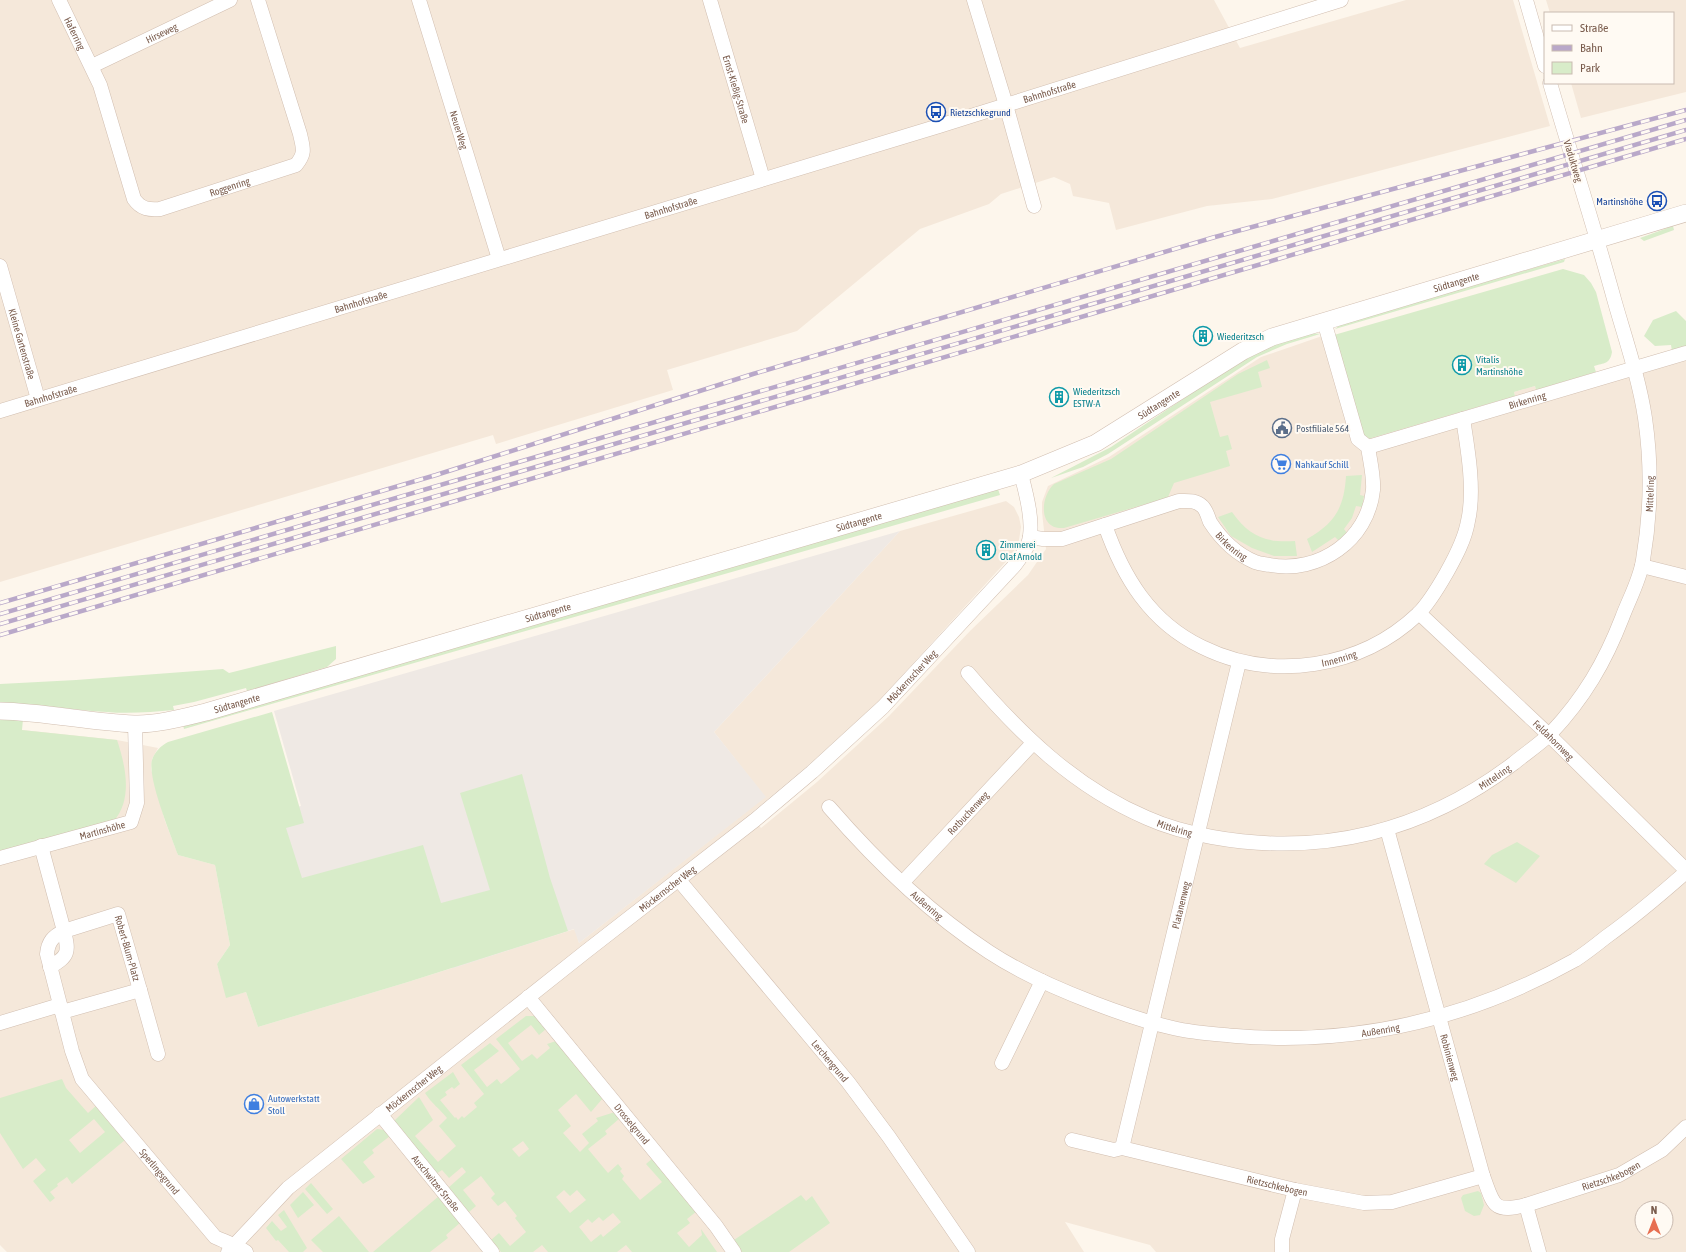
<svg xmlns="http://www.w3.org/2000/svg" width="1686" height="1252" font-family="'Asap Condensed',sans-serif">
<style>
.residential{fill:#f5e8da;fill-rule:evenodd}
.industrial{fill:#efe9e4}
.green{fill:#d8ecc9;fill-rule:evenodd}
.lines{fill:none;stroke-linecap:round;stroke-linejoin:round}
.minor-casing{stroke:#d1beb0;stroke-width:15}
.tertiary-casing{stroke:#d1beb0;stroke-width:18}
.minor{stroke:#fff;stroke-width:14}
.tertiary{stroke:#fff;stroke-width:17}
.rail-casing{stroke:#b9a8c9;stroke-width:4.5}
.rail{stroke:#fffaf3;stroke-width:3;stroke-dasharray:9;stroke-linecap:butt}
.labels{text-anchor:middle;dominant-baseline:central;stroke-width:4;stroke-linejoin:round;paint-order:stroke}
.street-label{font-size:10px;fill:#7a5c4d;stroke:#fffaf3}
.transit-label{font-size:10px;fill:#164399;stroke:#fffaf3;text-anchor:start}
.culture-label{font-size:10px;fill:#0d838f;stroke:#fffaf3;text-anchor:start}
.service-label{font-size:10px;fill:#4e5e75;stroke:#fffaf3;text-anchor:start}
.shop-label{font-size:10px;fill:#366cbe;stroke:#fffaf3;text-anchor:start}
</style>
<rect width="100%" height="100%" fill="#fdf6ec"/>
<path class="residential" d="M0,0H1214L1240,48L1406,0H1513L1550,126L1272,199L1207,206L1116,230L1109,203L1073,196L1070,184L1054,177L1001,194L989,204L920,229L797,331L667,370L673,390L496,444L493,435L0,582Z
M1546,0H1686V92L1581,118L1571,83H1673V13H1550Z
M1328,334L1368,439L1515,396L1514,392L1535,386L1536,390L1686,347V1252H1156L1150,1245L1065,1222L1084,1252H7L0,1245V719L22,730L117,740L158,748L152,759L151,769L165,821L178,855L215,865L230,945L217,964L227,997L246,992L258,1027L408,982L575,929L579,943L765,797L714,732L900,531L1006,501L1014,507L1019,517L1021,527L1019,540L1012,555L877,703L806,767L750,814L761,828L817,782L889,716L971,630L1028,575L1046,549L1042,512V502L1048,486L1109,457L1261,357ZM1642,1208H1666V1232H1642Z"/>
<path class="industrial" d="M900,531L714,732L766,797L579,943L574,929L454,968L283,893L262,816L301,806L274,711Z"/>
<path class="green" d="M1673,226L1674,230L1644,241L1640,238Z
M1565,259L1564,262L1335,329L1342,323Z
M1563,269L1584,275L1591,283L1596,292L1612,352C1610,364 1604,363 1594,366L1596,372L1536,390L1535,386L1514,392L1515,396L1368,439L1363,435L1334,335Z
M1676,311L1686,321V347L1672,351L1671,345L1655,346L1644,336L1653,320Z
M1312,333L1320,334L1287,344L1257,357L1108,454L1083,467L1051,478L1111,447L1237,363L1272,346Z
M1267,360L1270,368L1258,372L1262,387L1210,402L1220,437L1228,435L1232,449L1226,451L1230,466L1174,483L1168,497L1163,499L1064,528C1038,530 1040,497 1054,484L1111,459L1238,374Z
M1362,475L1360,495L1364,496L1362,507L1356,506L1352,518L1344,529L1347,533L1339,541L1335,537L1312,552L1307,539C1335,523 1344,508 1346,476Z
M998,489L1000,495L184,729L183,724Z
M1232,512C1249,536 1265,543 1295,541L1297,556H1274L1252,548L1231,536L1218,517Z
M336,646V659L327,667L247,691L246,688L194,702L173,706L174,710C152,712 129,714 107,712C71,710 36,703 0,704V684L76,680L223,669L229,673Z
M272,712L304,823L286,828L302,878L423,845L441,903L490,890L460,793L522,774L550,878L568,931L408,982L258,1027L246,992L226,998L217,964L230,945L215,865L178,855C171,836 147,777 152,760C155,751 161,746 168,742Z
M0,719H23L22,730L117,740C126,767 133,800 113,822L0,852Z
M1517,842L1540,856L1516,883L1484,864L1492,855Z
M526,1016H536L546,1029L539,1035L531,1025L508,1043L522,1061L532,1054L537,1059L550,1048L547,1044L556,1041L603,1098L591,1112L576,1094L558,1110L571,1126L563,1133L580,1152L589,1143L582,1134L598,1121L596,1118L615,1112L620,1118L605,1131L607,1134L588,1149L608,1173L618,1164L622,1169L620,1171L624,1176L622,1179L640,1200L662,1182L646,1164L654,1157L697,1211L687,1219L690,1223L677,1233L689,1247L702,1235L701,1229L717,1252H632L626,1245L617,1252H548L542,1245L533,1252H501L491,1240L499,1233L510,1246L526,1232L515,1218L517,1216L505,1201L498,1206L491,1198L495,1194L481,1176L463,1190L476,1206L468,1213L448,1188L466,1172L462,1167L449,1178L442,1170L436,1174L395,1124V1120L419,1097L433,1120L415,1136L438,1162L456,1146L439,1126L447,1118C439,1108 432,1104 425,1093L453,1072L460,1084L454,1089L452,1087L445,1092L447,1095L440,1100L455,1118L456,1117L458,1120L462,1116L464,1118L477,1107L474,1103L484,1094L461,1065L490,1043L499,1051L474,1070L487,1087L497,1079L501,1084L520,1069L496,1039ZM523,1141L529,1149L519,1157L512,1149ZM564,1190L570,1196L577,1190L586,1200L570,1213L556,1197ZM613,1213L621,1222L603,1237L601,1234L591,1242L579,1227L588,1219L592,1223L599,1217L603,1221Z
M62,1079L66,1088L88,1113L97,1105L125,1140L72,1184L67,1177L57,1184L58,1186L50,1192L55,1198L50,1202L33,1181L46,1170L36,1158L23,1169L0,1133V1098ZM94,1119L105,1132L80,1153L69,1140Z
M377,1129L385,1130L390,1136L372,1150L374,1153L363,1162L375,1177L363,1184L341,1159Z
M311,1183L333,1209L327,1214L305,1189Z
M1478,1191L1481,1193L1484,1205L1480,1215L1474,1216L1465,1211L1461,1198L1463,1195Z
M303,1192L314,1205L298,1218L290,1205Z
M801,1195L806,1201L812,1196L830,1223L789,1252H742L734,1240Z
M439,1196L461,1222L446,1235L448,1238L430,1252H373Z
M284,1210L307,1248L303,1252H289L278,1240L276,1241L266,1228L272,1221L281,1231L287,1227L278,1215Z
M339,1216L369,1252H323L311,1240Z"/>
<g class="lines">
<g class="minor-casing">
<g id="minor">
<path id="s1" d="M59,0L100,85L134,199C141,209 149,210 160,209L296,165C306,153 303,148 300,134L258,0"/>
<path id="s2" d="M419,0L499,259"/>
<path id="s3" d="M710,0L763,179"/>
<path d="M974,0L1006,105L1034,206"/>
<path d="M1526,0L1545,66"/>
<path id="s4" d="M92,66L230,0"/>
<path id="s5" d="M0,266L38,399"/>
<path id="s6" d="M0,411L939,126L1341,0"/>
<path id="s7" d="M1368,447L1686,353"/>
<path id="s8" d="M1105,525C1123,577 1150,622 1202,647C1273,682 1361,668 1418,614C1430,602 1439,586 1447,572C1456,556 1465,539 1468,521C1475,491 1468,450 1463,419"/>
<path id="s9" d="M1030,537L1043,539H1062L1179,501C1188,501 1195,500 1202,506C1206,509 1208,517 1210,522C1221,539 1236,554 1255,562C1260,564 1265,564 1270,565C1319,574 1368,540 1373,490C1374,476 1370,461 1368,447L1358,439L1324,321"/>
<path d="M1642,566L1686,577"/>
<path id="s10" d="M1419,613L1549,735L1686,870"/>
<path id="s11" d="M968,673C1019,733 1074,787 1147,818C1167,827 1190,833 1212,837C1322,857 1425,831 1514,763C1526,753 1540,744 1551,733C1584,698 1605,662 1622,618C1629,599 1640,580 1643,560C1651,513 1652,466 1645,418C1639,378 1625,338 1614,299C1594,226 1571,155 1550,83"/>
<path id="s12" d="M829,807C874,859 931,914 989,952C1021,973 1057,989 1094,1003C1120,1013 1146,1022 1173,1028C1194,1033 1215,1034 1236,1036C1358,1046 1469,1019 1575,960C1586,953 1596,945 1606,937C1634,917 1660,895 1686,872"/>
<path id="s13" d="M1387,829L1483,1176C1494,1205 1492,1213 1526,1205L1539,1252"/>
<path id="s14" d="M41,846L64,931C53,936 48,942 47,954L72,1051L82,1079L215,1237C226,1242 236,1245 246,1252"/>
<path id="s15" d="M0,858L131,822L137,803L135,724"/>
<path id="s16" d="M678,879L848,1082L889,1137L968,1252"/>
<path id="s17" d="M903,882L1033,743"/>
<path id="s18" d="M50,967C69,956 69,952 64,931L118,914L140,990L62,1012"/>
<path d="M140,990L158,1054"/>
<path id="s19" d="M528,997L716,1226L734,1252"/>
<path d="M0,1023L60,1005"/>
<path d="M1002,1063L1042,981"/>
<path id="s20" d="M380,1114L492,1252"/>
<path id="s21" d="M1072,1140L1114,1150L1122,1148L1295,1190L1364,1203L1392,1202L1483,1176"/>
<path id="s22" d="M1122,1148L1239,662"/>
<path id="s23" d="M1526,1205L1619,1175L1662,1150L1686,1127"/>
<path id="s24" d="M228,1252L288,1188L584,953L755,820L812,772L883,707L1015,565C1020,558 1025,552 1028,544C1035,526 1026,493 1021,474"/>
<path d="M1282,1252V1239L1295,1190"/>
</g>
</g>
<g class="tertiary-casing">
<g id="tertiary">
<path id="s25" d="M0,711C45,712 89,722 134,724C156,725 185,717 206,712L1021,474L1096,443L1243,351L1272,337L1686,213"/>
</g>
</g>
<use href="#minor" class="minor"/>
<use href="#tertiary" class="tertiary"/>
<g class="rail-casing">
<path id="rail" d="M0,603L436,475L753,374L1215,237L1686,110
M0,614L1686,120
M0,624L1686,130
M0,635L1686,139"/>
</g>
<use href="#rail" class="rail"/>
</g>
<defs>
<g id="bus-ring" transform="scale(1)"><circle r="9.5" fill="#fffaf3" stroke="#1a4fb4" stroke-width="1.5"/><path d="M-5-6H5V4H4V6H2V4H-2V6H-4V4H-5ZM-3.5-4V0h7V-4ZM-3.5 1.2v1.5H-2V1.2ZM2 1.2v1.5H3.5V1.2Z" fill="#1a4fb4"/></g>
<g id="building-ring" transform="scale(1)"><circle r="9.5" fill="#fffaf3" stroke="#0f9aa8" stroke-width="1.5"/><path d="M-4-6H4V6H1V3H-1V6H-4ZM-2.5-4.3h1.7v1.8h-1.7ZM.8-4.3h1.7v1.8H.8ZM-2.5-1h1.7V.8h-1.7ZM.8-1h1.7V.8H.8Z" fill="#0f9aa8"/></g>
<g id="civic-ring" transform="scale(1)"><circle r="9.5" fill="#fffaf3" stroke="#5c6f8a" stroke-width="1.5"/><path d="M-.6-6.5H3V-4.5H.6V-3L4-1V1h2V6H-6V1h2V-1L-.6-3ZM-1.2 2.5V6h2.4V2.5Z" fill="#5c6f8a"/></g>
<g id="supermarket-ring" transform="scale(1)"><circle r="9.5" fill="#fffaf3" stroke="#3f7fe0" stroke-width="1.5"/><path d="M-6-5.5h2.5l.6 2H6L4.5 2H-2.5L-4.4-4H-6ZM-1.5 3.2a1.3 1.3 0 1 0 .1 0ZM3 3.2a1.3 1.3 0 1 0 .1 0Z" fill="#3f7fe0"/></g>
<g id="shop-ring" transform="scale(1)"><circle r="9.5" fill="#fffaf3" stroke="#3f7fe0" stroke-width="1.5"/><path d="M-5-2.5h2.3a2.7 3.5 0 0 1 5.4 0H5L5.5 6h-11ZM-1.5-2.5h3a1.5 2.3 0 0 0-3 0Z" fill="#3f7fe0"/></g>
</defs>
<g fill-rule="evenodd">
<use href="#bus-ring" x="936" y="112"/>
<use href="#bus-ring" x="1657" y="201"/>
<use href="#building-ring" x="1203" y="336"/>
<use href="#building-ring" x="1462" y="365"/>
<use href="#building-ring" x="1059" y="397"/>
<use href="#civic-ring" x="1282" y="428"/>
<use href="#supermarket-ring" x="1281" y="464"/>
<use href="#building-ring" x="986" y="550"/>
<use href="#shop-ring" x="254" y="1104"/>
</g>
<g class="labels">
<g class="street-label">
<text stroke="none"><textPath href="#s1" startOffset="37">Haferring</textPath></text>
<text stroke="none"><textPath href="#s4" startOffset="77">Hirseweg</textPath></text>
<text stroke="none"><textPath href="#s3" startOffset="93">Ernst-Kießig-Straße</textPath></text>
<text stroke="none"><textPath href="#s6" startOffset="1097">Bahnhofstraße</textPath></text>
<text stroke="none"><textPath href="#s2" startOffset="136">Neuer Weg</textPath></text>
<text transform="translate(1573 161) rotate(73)">Viaduktweg</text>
<text stroke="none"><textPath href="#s1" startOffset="316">Roggenring</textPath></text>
<text stroke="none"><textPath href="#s6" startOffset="701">Bahnhofstraße</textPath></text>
<text stroke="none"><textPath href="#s25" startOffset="1536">Südtangente</textPath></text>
<text stroke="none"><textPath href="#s6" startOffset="377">Bahnhofstraße</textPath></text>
<text stroke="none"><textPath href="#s5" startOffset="81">Kleine Gartenstraße</textPath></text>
<text stroke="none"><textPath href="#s6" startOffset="53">Bahnhofstraße</textPath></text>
<text stroke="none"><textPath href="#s7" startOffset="166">Birkenring</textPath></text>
<text stroke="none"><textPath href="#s25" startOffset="1212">Südtangente</textPath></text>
<text stroke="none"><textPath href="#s11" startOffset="933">Mittelring</textPath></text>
<text stroke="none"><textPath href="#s25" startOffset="888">Südtangente</textPath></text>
<text stroke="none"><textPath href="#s9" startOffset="230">Birkenring</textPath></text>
<text stroke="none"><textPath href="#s25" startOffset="564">Südtangente</textPath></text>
<text stroke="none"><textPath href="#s8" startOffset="301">Innenring</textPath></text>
<text stroke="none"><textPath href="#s24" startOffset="895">Möckernscher Weg</textPath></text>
<text stroke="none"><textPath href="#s25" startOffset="240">Südtangente</textPath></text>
<text stroke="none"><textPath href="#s10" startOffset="185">Feldahornweg</textPath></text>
<text stroke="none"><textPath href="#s11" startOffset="597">Mittelring</textPath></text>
<text stroke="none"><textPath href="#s17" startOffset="95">Rotbuchenweg</textPath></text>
<text stroke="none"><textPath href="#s11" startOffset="262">Mittelring</textPath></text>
<text stroke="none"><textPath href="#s15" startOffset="106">Martinshöhe</textPath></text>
<text stroke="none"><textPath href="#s24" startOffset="571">Möckernscher Weg</textPath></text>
<text stroke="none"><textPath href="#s12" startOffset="139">Außenring</textPath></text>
<text stroke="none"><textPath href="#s22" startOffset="250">Platanenweg</textPath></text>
<text stroke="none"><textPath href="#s18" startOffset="136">Robert-Blum-Platz</textPath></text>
<text stroke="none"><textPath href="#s12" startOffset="625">Außenring</textPath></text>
<text stroke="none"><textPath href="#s13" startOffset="237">Robinienweg</textPath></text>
<text stroke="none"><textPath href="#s16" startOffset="237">Lerchengrund</textPath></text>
<text stroke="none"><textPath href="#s24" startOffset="248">Möckernscher Weg</textPath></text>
<text stroke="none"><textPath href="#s19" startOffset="164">Drosselgrund</textPath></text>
<text stroke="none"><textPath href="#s14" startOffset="369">Sperlingsgrund</textPath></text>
<text stroke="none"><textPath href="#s23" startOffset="90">Rietzschkebogen</textPath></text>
<text stroke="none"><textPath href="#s20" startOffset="89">Auschwitzer Straße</textPath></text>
<text stroke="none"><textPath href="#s21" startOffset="211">Rietzschkebogen</textPath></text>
</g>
<g class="transit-label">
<text x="950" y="112">Rietzschkegrund</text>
<text x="1643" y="201" text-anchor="end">Martinshöhe</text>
</g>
<g class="culture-label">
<text x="1217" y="336">Wiederitzsch</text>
<text x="1476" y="359">Vitalis<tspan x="1476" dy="12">Martinshöhe</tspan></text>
<text x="1073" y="391">Wiederitzsch<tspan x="1073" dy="12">ESTW-A</tspan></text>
<text x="1000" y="544">Zimmerei<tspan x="1000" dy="12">Olaf Arnold</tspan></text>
</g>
<g class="service-label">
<text x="1296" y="428">Postfiliale 564</text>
</g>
<g class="shop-label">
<text x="1295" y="464">Nahkauf Schill</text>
<text x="268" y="1098">Autowerkstatt<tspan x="268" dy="12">Stoll</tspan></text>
</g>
</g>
<rect x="1544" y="12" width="130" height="72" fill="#fffaf3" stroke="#cabbb1"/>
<rect x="1552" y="25" width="20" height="6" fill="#ffffff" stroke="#cabbb1"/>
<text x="1580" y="32" font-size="12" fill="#7a5c4d">Straße</text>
<rect x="1552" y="45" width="20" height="6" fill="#b9a8c9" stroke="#cabbb1"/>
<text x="1580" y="52" font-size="12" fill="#7a5c4d">Bahn</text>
<rect x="1552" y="62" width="20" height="12" fill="#d8ecc9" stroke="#cabbb1"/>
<text x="1580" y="72" font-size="12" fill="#7a5c4d">Park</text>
<g transform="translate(1654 1220)"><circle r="19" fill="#fffaf3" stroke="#cabbb1"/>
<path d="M0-3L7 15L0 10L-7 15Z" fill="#e76f51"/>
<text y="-6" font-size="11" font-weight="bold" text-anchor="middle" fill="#7a5c4d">N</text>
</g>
</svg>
